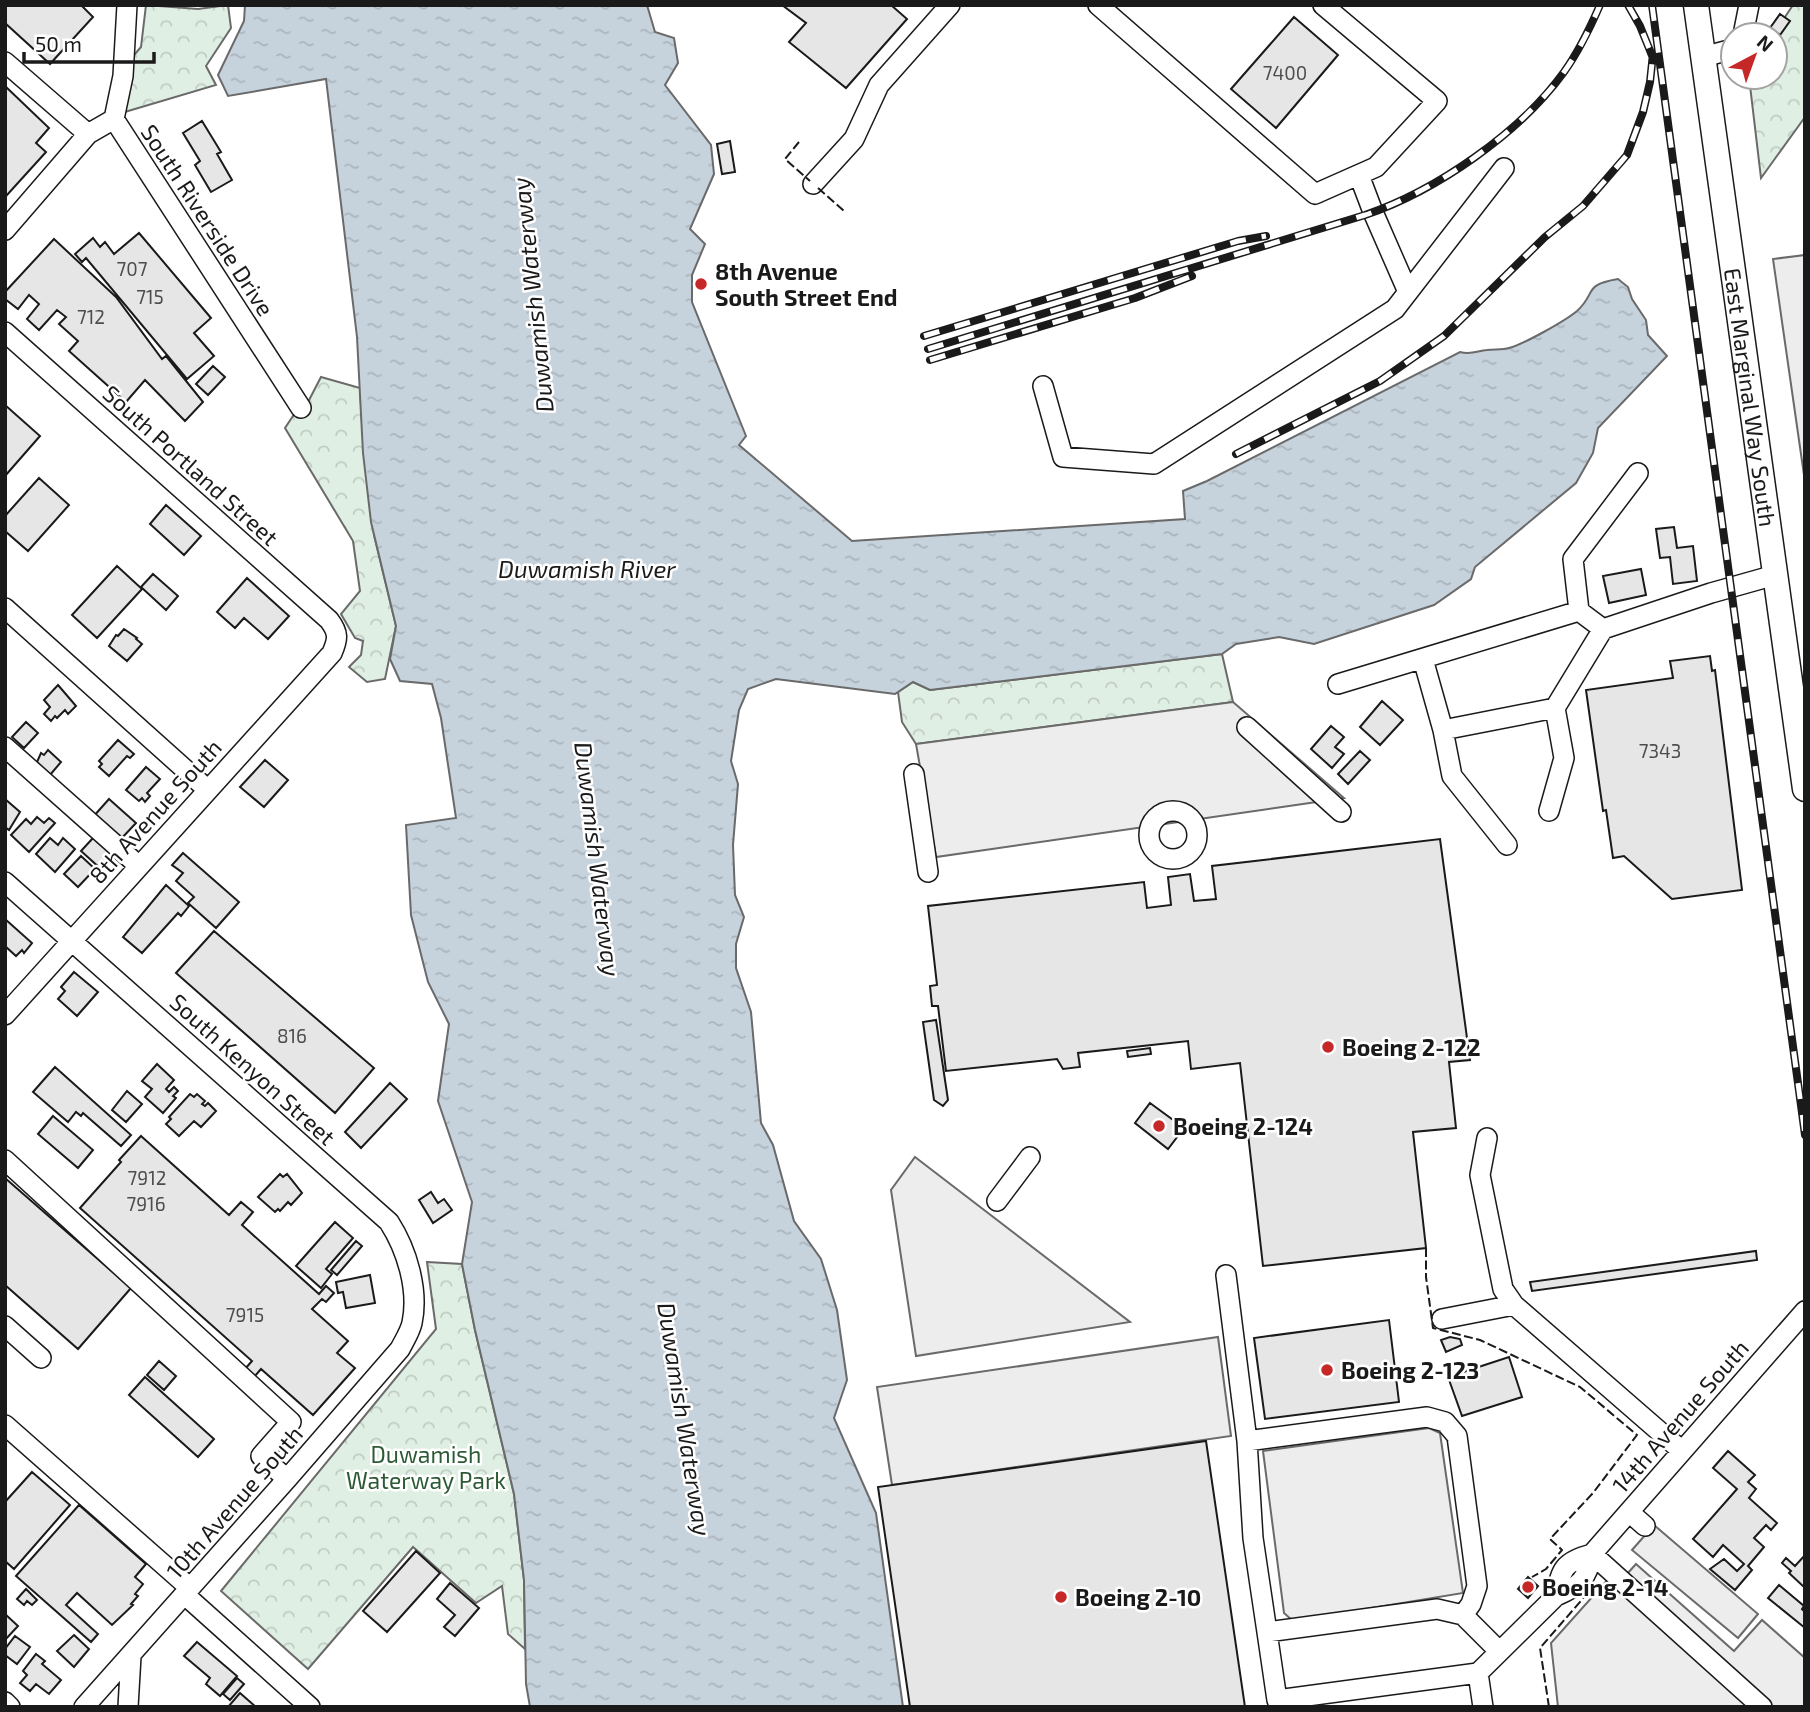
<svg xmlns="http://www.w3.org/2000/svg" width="1810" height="1712" font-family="'Exo 2',sans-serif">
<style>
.park{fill:url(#park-crowns);stroke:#6a6a6a;stroke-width:2}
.parking{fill:#ededed;stroke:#6a6a6a;stroke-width:2}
.water{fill:url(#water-ripples);stroke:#6a6a6a;stroke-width:2}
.building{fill:#e6e6e6;stroke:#1a1a1a;stroke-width:2}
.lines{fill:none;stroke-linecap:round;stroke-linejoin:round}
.minor-casing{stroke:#1a1a1a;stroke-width:22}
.major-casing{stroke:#1a1a1a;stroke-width:27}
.minor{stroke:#fff;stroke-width:19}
.major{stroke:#fff;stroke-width:24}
.rail-casing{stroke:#1a1a1a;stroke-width:8}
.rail{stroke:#fff;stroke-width:5;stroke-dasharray:16;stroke-linecap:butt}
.fence{stroke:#1a1a1a;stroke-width:2;stroke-dasharray:9 3.5;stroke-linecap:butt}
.poi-dot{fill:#c62828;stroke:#fff;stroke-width:2.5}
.labels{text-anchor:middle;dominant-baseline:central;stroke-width:5;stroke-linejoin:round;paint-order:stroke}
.number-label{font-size:19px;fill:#4d4d4d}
.street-label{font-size:23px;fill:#1a1a1a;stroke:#fff}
.poi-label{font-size:23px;font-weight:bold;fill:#1a1a1a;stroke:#fff;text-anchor:start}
.park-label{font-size:23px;fill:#2b5a34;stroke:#fff}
.water-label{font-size:24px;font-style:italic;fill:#1a1a1a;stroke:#fff}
</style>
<defs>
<pattern id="park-crowns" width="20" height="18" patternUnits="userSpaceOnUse" patternTransform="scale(1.75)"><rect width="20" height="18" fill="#e0efe3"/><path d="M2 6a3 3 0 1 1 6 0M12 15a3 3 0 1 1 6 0" fill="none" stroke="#c0ccc2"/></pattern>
<pattern id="water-ripples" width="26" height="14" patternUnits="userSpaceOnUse" patternTransform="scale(1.75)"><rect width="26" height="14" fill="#c6d2dc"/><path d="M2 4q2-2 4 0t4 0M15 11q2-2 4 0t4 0" fill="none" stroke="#aab4bc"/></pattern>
</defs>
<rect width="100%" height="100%" fill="#fff"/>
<path class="park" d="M146,5L198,9L228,5L231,28L206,66L216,85L118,114L128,62L141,47Z
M1793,5H1805V117L1761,178L1749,77H1775V35H1773Z
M321,377L360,388L363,439L374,535L396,626L385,679L367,682L349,667L361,655L363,641L355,638L341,614L360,591L353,541L285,428L295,413L307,404Z
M1222,654L1233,702L916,744L902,722L898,692L913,682L930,690Z
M427,1262L462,1264L475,1330L514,1494L524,1580L525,1649L508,1634L502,1586L476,1603L413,1547L308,1669L221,1591L436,1329Z"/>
<path class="parking" d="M1805,255V482L1773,259Z
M1233,702L1344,798L936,857L916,744Z
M915,1157L1130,1322L916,1356L891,1190Z
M1218,1337L1231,1436L892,1485L877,1387Z
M1429,1428L1440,1433L1463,1593L1293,1621L1284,1613L1263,1451Z
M1654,1525L1758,1614L1738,1638L1632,1550Z
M1636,1564L1734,1651L1762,1620L1805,1658V1707H1558L1551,1643L1619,1567L1627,1574Z"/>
<path class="water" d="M245,5H647L655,32L674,38L678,63L665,85L711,145L714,174L690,229L705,244L692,275V302L746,436L739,445L852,541L1185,519L1183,491L1207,481L1460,352C1471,355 1477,351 1487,350C1495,349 1502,350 1509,348C1524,344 1565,321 1577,311C1597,293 1582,285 1618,279L1628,287L1632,299L1646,320L1648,335L1667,356L1598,428L1593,453L1576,483L1475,567L1471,579L1434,605L1314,644L1279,637L1236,644L1222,654L930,690L913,682L895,694L776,679L748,689L739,710L731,761L738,784L733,845L735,895L744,917L736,944V968L751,1012L761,1123L773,1145L794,1221L821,1259L837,1310L847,1380L834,1418L876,1513L903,1707H530L526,1684L524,1580L514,1494L475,1330L462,1264L472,1202L438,1101L449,1024L428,982L411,915L406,825L456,818L441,718L432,684L400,681L390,659L396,626L371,522L363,453L357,337L326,79L228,96L218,75L244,21Z"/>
<path class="building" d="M5,5H81L93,17L50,64L5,23Z
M782,5H891L907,19L846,88L789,42L806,23Z
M1780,14L1790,21L1780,35L1770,28Z
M1294,17L1338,55L1276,128L1231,89Z
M5,86L49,128L36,143L46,152L7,195L5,193Z
M202,121L221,152L217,154L232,180L211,192L195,165L200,161L183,133Z
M730,141L735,172L722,174L717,144Z
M139,233L211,318L194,333L214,356L187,379L86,258L82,262L75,254L93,238L100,247L105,242L114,254Z
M54,239L116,297L162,359L166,356L203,402L185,421L145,380L126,402L69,351L78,341L59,324L66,317L57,310L39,330L27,319L39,304L29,295L18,309L5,299V292Z
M213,366L225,377L208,395L196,384Z
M5,405L40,436L5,476Z
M39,478L69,505L28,551L5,531V516Z
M166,505L201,536L184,555L150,524Z
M1674,527L1677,548L1693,546L1697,581L1673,584L1670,557L1660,558L1656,529Z
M117,566L142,589L97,638L72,615Z
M1641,569L1646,595L1609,603L1603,576Z
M153,574L178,596L166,610L141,587Z
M247,578L289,616L268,639L244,618L235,628L217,612Z
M124,629L137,638L136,639L142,644L127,661L109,646L116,635L118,636Z
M1710,656L1712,671L1715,670L1742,890L1672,899L1624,856L1613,858L1606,810L1603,811L1586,690L1673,678L1670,661Z
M58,685L76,706L68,714L65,710L57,718L55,716L51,721L44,714L50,707L44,700Z
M1382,701L1403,720L1380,745L1360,727Z
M26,722L38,733L24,748L12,737Z
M1331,726L1344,737L1335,747L1344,754L1332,768L1311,749Z
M118,740L134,754L130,758L127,756L109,776L99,767L102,764L99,761Z
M48,750L61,762L50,775L37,762L41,753L44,755Z
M1360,751L1370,760L1348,784L1338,774Z
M265,760L288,780L264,807L240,787Z
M146,767L160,779L147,793L150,796L145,802L142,798L139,801L126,790Z
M5,799L20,812L9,830L5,827Z
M109,799L136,823L120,840L93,817Z
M37,817L44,823L49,818L55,823L29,852L11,835L26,819L31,824Z
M50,838L58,845L63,838L75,849L55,872L36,854Z
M93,838L113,855L101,869L81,851Z
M1440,839L1470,1060L1449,1062L1456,1128L1413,1132L1426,1248L1263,1266L1240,1063L1191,1069L1188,1041L1078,1053L1080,1067L1063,1069L1057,1059L946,1071L938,1006H932L930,986L937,985L928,906L1144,882L1147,908L1171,905L1168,877L1190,874L1194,901L1216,899L1212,866Z
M183,853L239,902L216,928L188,903L194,897L176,881L183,873L172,865Z
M81,856L95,869L78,887L64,874Z
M166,885L189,906L181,916L178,913L142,953L123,937Z
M5,919L32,943L24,953L22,950L16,956L5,946Z
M214,931L374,1068L335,1113L176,973Z
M74,972L98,992L77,1016L58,999L65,991L61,987Z
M936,1020L948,1100L943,1106L934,1100L923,1022Z
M1150,1048L1151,1054L1128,1057L1127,1051Z
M157,1064L174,1080L166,1089L169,1092L174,1087L178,1091L173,1096L176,1098L163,1113L145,1097L152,1089L142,1081Z
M55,1067L131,1135L121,1146L83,1113L81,1116L76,1112L68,1122L33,1092Z
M390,1083L407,1099L361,1148L345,1132Z
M127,1091L142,1104L126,1122L112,1110Z
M190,1094L194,1097L197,1094L205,1101L202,1104L205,1106L208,1103L216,1111L201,1127L194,1121L179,1136L166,1124L171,1119L169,1117Z
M1150,1103L1184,1128L1168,1149L1135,1123Z
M53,1116L93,1150L78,1168L38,1134Z
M141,1136L229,1215L241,1202L253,1212L242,1225L319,1294L326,1286L334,1293L326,1302L322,1299L312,1309L348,1341L337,1353L355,1368L313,1415L261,1369L254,1377L245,1369L252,1361L80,1208L121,1162L119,1160Z
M280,1174L283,1177L287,1174L302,1193L291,1205L288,1202L280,1211L278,1209L275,1212L258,1197Z
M5,1178L131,1288L78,1349L5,1285Z
M431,1192L438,1203L444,1199L452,1210L433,1223L419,1200Z
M335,1222L353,1238L326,1269L332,1274L321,1288L296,1266Z
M356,1241L362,1246L337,1275L331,1270Z
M1756,1251L1757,1260L1532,1291L1530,1282Z
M370,1275L375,1303L346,1308L343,1292L338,1293L336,1282Z
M1389,1320L1399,1402L1265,1419L1254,1338Z
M1450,1337L1460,1339L1462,1345L1446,1352L1441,1340Z
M1509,1357L1522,1397L1462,1416L1448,1377Z
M159,1361L176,1376L164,1390L147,1375Z
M145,1377L214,1439L198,1457L129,1395Z
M1206,1441L1245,1707H910L878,1487Z
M1728,1451L1755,1475L1748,1482L1756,1489L1749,1498L1777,1523L1771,1530L1766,1525L1754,1538L1764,1547L1748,1566L1752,1570L1735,1590L1710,1569L1724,1559L1737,1571L1744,1564L1723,1545L1713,1557L1693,1539L1737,1489L1713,1468Z
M32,1472L70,1505L14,1569L5,1561V1502Z
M79,1505L146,1564L135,1577L143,1584L135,1594L138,1596L131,1604L133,1605L112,1625L77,1593L66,1605L98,1634L91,1642L16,1576Z
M416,1551L440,1573L387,1632L363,1611Z
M1805,1555V1588L1789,1573L1791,1571L1782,1563L1786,1558L1795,1566Z
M1528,1577L1538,1586L1528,1598L1518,1589Z
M450,1583L479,1608L455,1636L444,1627L455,1615L437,1599Z
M1779,1585L1804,1606L1802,1609L1805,1612V1628L1768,1598Z
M26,1589L37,1600L32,1605L27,1601L24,1605L17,1599Z
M5,1614L18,1626L5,1640Z
M74,1635L89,1649L74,1667L57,1651Z
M15,1636L30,1647L17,1664L5,1655V1649Z
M197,1642L237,1676L220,1696L206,1684L210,1678L184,1656Z
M36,1654L45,1661L42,1664L61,1680L49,1694L36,1684L30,1691L20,1683L27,1675L23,1671Z
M237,1678L244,1684L230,1700L223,1694Z
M240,1693L256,1707H228Z"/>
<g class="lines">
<g class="minor-casing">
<path id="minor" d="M127,5L123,76L114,119L301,408
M1098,5L1315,194L1376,167L1437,101L1323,5
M1743,35L1749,5
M1703,57L1733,49
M5,62L88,134
M1359,175L1373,212L1408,292
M813,184L854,139L879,85L950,5
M5,230L88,134L114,119
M5,332L329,620C339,633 338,639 332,653L5,1015
M1043,386L1063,457L1154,464L1395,309L1504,168
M5,608L208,790
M1579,611L1573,559L1638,473
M1423,659L1443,730
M1338,684L1579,611L1603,629L1711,593L1775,575
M1555,708L1603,629
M1247,727L1341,812
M5,747L139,866
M914,774L928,872
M1149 835a24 24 0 1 1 48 0a24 24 0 1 1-48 0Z
M1507,845L1452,776L1443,730L1555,708L1564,758L1549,811
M5,882L389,1222C407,1250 419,1290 412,1323C410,1332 404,1341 400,1349L287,1479L84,1707
M1487,1138L1480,1175L1503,1289L1514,1305L1682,1451
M5,1160L291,1422L261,1456L287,1479
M997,1201L1030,1157
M1226,1275L1247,1441L1253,1538L1267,1632L1437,1609L1463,1615L1499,1651
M1442,1319L1514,1305
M5,1326L41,1358
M5,1425L190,1588
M1247,1441L1427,1417L1445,1422L1457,1436L1477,1586L1471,1604L1463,1615
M1629,1512L1645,1526
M1592,1554L1805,1311
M1592,1554L1762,1707
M1592,1554C1587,1580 1580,1586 1556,1596C1561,1568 1564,1562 1592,1554Z
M185,1595L310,1707
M1267,1632L1277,1700L1478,1673L1556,1596
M1478,1673L1483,1707
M5,1702L10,1707
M128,1707L131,1656"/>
</g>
<g class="major-casing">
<g id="major">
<path id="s1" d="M1696,5L1805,789"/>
</g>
</g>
<use href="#minor" class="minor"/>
<use href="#major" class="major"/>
<g class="rail-casing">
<path id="rail" d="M1628,5L1640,26L1653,58
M1652,5L1805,1135
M924,336L1238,241L1266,236
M928,349L1365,215C1436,191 1520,133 1564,72C1579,51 1590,28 1600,5
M930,360L1135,298L1192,276
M1236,454L1380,381L1444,336L1545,237L1583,206L1627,155L1643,112L1650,82L1653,54"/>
</g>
<use href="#rail" class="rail"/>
<path class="fence" d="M799,142L785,159L810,181
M818,188L844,211
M1426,1248V1277L1433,1328L1480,1340L1580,1387L1637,1435L1593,1493L1550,1539L1562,1550L1546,1569L1532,1577
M1549,1707L1540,1648L1599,1580"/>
</g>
<g class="poi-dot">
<circle cx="701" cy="284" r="7"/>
<circle cx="1328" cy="1047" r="7"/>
<circle cx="1159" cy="1126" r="7"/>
<circle cx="1327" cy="1370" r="7"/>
<circle cx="1528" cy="1587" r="7"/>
<circle cx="1061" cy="1597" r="7"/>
</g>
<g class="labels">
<g class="number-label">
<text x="1285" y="72">7400</text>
<text x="132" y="268">707</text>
<text x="150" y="296">715</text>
<text x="91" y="316">712</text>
<text x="1660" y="750">7343</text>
<text x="292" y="1035">816</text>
<text x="147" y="1177">7912</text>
<text x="146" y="1203">7916</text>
<text x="245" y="1314">7915</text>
</g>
<g class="street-label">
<text transform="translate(208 220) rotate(57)">South Riverside Drive</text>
<text stroke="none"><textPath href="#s1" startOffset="396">East Marginal Way South</textPath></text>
<text transform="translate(191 465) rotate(42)">South Portland Street</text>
<text transform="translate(155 811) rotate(-48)">8th Avenue South</text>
<text transform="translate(253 1069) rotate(42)">South Kenyon Street</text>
<text transform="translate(1680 1416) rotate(-49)">14th Avenue South</text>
<text transform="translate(234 1502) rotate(-49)">10th Avenue South</text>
</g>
<g class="poi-label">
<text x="715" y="271">8th Avenue<tspan x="715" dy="26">South Street End</tspan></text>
<text x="1342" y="1047">Boeing 2-122</text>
<text x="1173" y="1126">Boeing 2-124</text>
<text x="1341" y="1370">Boeing 2-123</text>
<text x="1542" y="1587">Boeing 2-14</text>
<text x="1075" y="1597">Boeing 2-10</text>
</g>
<g class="park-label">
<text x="426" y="1454">Duwamish<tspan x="426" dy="26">Waterway Park</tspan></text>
</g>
<g class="water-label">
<text transform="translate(532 295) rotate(-96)">Duwamish Waterway</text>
<text x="587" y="568">Duwamish River</text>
<text transform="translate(598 859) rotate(83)">Duwamish Waterway</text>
<text transform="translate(685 1419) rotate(81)">Duwamish Waterway</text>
</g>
</g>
<rect width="1810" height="1712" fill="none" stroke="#1a1a1a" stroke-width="14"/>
<g transform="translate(1754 56) rotate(41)"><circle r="33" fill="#ffffff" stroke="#a3a3a3" stroke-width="2"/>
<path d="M0-5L12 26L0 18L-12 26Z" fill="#c62828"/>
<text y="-10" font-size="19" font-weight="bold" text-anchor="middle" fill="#1a1a1a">N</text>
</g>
<path d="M24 52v10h130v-10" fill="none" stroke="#1a1a1a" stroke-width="3.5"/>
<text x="35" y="52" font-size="21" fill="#1a1a1a" stroke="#ffffff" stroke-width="5" paint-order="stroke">50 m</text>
</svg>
